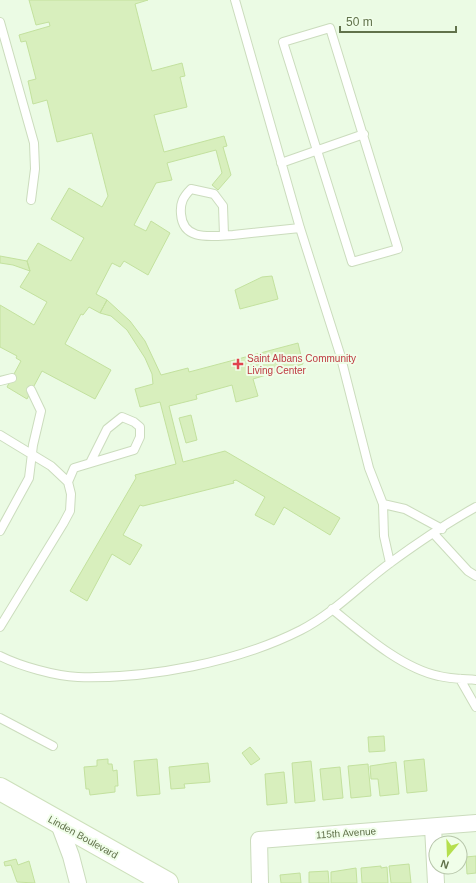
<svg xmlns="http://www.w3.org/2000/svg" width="476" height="883" font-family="Helvetica,sans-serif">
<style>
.building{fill:#d8efbd;stroke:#c3e19e}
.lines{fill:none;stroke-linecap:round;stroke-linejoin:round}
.lane-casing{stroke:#cbdcbd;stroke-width:10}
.street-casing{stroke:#cbdcbd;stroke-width:18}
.secondary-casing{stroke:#cde0bb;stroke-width:24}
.lane{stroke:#fff;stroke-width:8}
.street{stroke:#fff;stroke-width:16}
.secondary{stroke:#fff;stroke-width:22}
.health-dot{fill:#e0444e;stroke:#f0fee9;stroke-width:1.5}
.labels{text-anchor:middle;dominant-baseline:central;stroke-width:4;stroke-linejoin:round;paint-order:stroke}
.health-label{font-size:10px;fill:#be3a42;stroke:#f0fee9;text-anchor:start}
.street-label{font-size:10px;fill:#61724b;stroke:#f0fee9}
</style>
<rect width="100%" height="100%" fill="#ebfbe4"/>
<path class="building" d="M29,0H148L135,4L152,71L182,63L185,76L180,77L187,107L154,115L164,152L224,136L227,146L223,147L231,175L218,190L212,185L222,173L216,150L167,163L172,180L156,183L134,225L146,231L151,221L170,233L148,275L124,261L120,267L112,263L96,294L107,300L100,313L89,307L83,315L81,314L65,344L111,370L95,399L42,371L27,399L7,387L21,361L16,358L17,356L0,347V305L34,325L47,302L20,287L30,271L27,261L38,243L71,261L84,238L51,219L69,188L102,207L108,196L92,133L57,142L47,100L33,104L28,81L36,79L26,41L21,42L19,35L50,26L49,22L36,25Z
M0,256L27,261L30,271L13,265L0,263Z
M272,276L278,299L240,309L235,290L262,277Z
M107,300L130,321L145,341L161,375L188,368L189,372L298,343L303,364L253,379L258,396L236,402L232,385L196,395L197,399L169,406L183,462L225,451L340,518L330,535L284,507L274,525L255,515L265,497L236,480L233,481L234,483L143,506L140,505L123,535L142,545L130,565L112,554L87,601L70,591L136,478L135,475L176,464L160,402L140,407L135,389L153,384L152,374L145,358L127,330L111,316L100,313Z
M191,415L197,440L186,443L179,418Z
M384,736L385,751L369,752L368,737Z
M250,747L260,759L251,765L242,753Z
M108,759V764H112L113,771L117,770L118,786H115V792L90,795L89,789H86L84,767L97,766V760Z
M157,759L160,794L137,796L134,761Z
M424,759L427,791L407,793L404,761Z
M311,761L315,801L295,803L292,763Z
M396,762L399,794L380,796L378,779H371L370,766Z
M208,763L210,782L184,784L185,788L171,789L169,767Z
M368,764L371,796L351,798L348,766Z
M340,767L343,798L323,800L320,769Z
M284,772L287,803L267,805L265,774Z
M476,856V873L467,874L466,857Z
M16,859L18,865L29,861L35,883L17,882L11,865L5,866L4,862Z
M409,864L411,883H391L389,866Z
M381,866V868L387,867L388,883H362L361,868Z
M356,868L357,883H331V872Z
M328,871L329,883H309V872Z
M300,873L301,883H281L280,875Z"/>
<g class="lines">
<g class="lane-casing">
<path id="lane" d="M235,0L300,228L340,354L369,468L383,504L384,536L390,563
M0,22L34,143L35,169L31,200
M330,28L398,249L352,262L283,42Z
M281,163L364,134
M224,235L223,206L214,194L191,189C183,197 180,203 181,214C183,242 212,236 233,235L300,228
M0,381L12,378
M0,435L51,466L68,482
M383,504L405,509L442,529
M0,531L29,478L33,445L41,411L31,390
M434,534L468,571L476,576
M332,609C362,633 401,668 439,676C451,679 464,679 476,680
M0,627L63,524L70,511L71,494L68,482L74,468L134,450L140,437V427L134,422L122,417L107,429L90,463
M0,656C20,666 55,676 78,677C149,679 238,662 301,630C334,613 360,585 390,563C416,544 447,523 476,507
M460,679L476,707
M0,718L53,746"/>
</g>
<g class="street-casing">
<path id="street" d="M59,824L71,856L78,883
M433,827L436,883
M260,883L259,840L476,823"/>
</g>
<g class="secondary-casing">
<path id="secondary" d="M0,789L167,883"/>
</g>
<use href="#lane" class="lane"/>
<use href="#street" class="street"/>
<use href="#secondary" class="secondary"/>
</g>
<path class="health-dot" d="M236 358h4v4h4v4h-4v4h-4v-4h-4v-4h4z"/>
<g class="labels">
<g class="health-label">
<text x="247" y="358">Saint Albans Community<tspan x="247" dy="12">Living Center</tspan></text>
</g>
<g class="street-label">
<text transform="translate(346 833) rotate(-4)">115th Avenue</text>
<text transform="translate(83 837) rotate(29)">Linden Boulevard</text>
</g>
</g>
<g transform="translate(448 855) rotate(199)"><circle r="19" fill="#f0fee9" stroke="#b7c6aa"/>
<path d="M0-3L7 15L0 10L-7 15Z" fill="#b5df4e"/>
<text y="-6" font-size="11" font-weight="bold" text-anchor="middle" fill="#61724b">N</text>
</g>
<path d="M340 26v6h116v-6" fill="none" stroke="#61724b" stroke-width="2"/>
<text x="346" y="26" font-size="12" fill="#61724b" stroke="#f0fee9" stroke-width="3" paint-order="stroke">50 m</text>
</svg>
